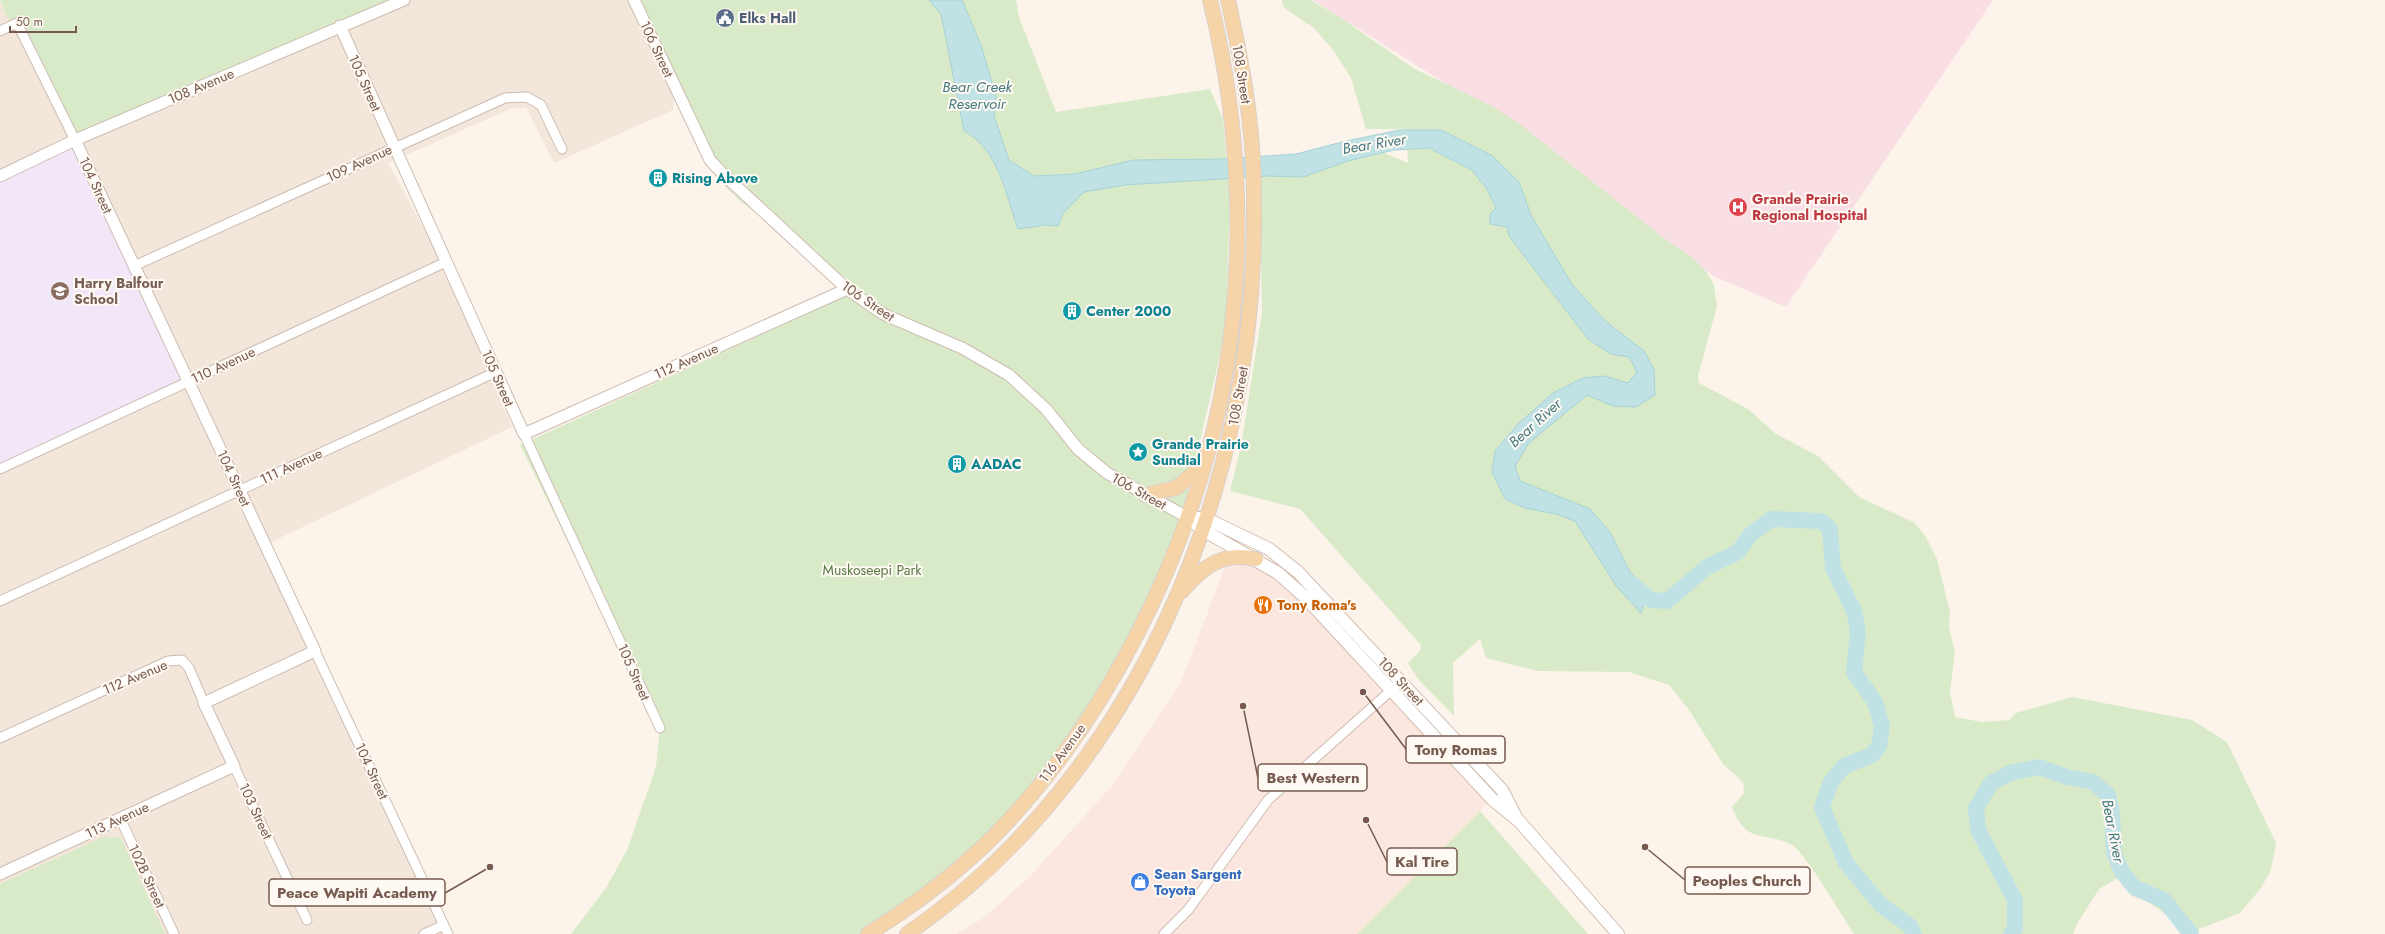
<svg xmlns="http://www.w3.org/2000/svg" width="2385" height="934" font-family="Jost,sans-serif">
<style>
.residential{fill:#f3e6da}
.commercial{fill:#fbe6e0}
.education{fill:#f1e7f9}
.medical{fill:#f9dfe4}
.green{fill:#d9eac9}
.water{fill:#c0e2e5;stroke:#a6d2d7}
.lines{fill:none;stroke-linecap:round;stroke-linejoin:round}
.river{stroke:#c0e2e5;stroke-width:16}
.minor-casing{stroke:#cebcb1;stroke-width:11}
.tertiary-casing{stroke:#cebcb1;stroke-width:13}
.secondary-casing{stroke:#d4beb1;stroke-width:14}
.primary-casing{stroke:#d9d1ce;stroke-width:16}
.minor{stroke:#fff;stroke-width:9}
.tertiary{stroke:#fff;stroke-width:11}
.secondary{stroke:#fff;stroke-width:12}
.primary{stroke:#f6d4a8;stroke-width:14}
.labels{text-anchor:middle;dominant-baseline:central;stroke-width:4;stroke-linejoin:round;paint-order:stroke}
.service-label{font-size:14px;font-weight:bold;fill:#4e5e75;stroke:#fef9f2;text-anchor:start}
.street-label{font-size:14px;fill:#775a4f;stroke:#fef9f2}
.culture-label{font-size:14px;font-weight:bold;fill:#0d838f;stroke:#fef9f2;text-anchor:start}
.health-label{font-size:14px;font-weight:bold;fill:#be3a42;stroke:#fef9f2;text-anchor:start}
.education-label{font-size:14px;font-weight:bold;fill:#785e54;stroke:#fef9f2;text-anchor:start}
.park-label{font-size:14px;fill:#5a7b47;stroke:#fef9f2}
.food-label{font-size:14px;font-weight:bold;fill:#c56008;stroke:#fef9f2;text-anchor:start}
.shop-label{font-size:14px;font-weight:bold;fill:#366cbe;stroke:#fef9f2;text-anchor:start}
.water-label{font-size:15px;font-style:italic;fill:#467b82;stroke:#fef9f2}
.leader{fill:none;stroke:#775a4f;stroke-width:1.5}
.callout-dot{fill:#775a4f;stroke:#fef9f2;stroke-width:1.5}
.callout{fill:#fef9f2;stroke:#775a4f;stroke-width:1.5}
.callout-label{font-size:15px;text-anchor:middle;font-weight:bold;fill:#775a4f}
</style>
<rect width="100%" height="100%" fill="#fcf4eb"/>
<path class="residential" d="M401,0H634L674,94L673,110L554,163L526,107L510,109L388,163L442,261L512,427L265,545L451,934H0V1L11,25Z"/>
<path class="commercial" d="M1229,557L1278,573L1492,799L1357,934H956L985,917L1031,875L1111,787L1180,684Z"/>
<path class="education" d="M75,140L188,382L0,469V176Z"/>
<path class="medical" d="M1313,0H1993L1786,307L1715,277L1530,137Z"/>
<path class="green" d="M0,0H401L74,142L17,23L11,26Z
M634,0H1016L1019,17L1056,112L1210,89L1223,119L1230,201L1226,322L1217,368L1176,544L1133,641L1016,813L868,934H571L606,888L627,850L656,767L660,728L520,445L861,289L740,201L721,182L674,94Z
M1282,0H1311L1340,17L1413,68L1490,105L1521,125L1665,239L1692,257L1705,270L1714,285L1717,306L1698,376L1699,383L1748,409L1776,434L1818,456L1859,497L1915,523L1926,537L1937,559L1950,612L1949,627L1955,652L1950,692L1955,717L1982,722L2009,720L2016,713L2072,697L2192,720L2227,742L2276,843L2271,870L2261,888L2240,913L2197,930C2177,923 2162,912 2146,900C2131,889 2135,885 2116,879L2099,889L2077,924L2073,934H1854C1844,919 1805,852 1792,845C1763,830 1747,846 1732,807L1744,793L1743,782L1723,764L1689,710L1669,685L1629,672L1538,671L1486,658L1480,639L1453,663L1454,716L1418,679L1408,663L1420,651L1421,645L1300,509L1230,491L1241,446L1262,313L1259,166L1362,144L1408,163L1406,129H1366L1351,78L1333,50L1314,28L1284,8Z
M1480,811L1588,934H1357Z
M103,837L121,838L165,934H0V884Z"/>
<path class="water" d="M929,0H962L981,45L996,96L994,116L1009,160L1034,176L1075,174L1134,160L1222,159L1296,154L1342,142L1399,130H1441L1491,155L1519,182L1531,215L1571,283L1604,320L1644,351L1654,369L1655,395L1636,407L1613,406L1587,395L1529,443L1515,466L1520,481L1590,509L1610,532L1630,572L1648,591L1641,613L1617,587L1575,521L1556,514L1525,508L1505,499L1492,472L1495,451L1518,424L1553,393L1583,378L1604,376L1628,383L1637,372L1629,357L1611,354L1588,339L1509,236L1507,227L1490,224V214L1496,208L1487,189L1472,170L1429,148L1394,150L1348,161L1303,177L1268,176L1125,185L1084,192L1063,213L1058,226L1045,225L1018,229C1006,196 999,149 964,131L941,14Z"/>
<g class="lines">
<path class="river" d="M1631,583L1651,600L1667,601L1707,567L1738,552L1750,535L1771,519L1821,521L1830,529L1833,568L1854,611L1858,632L1854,672L1875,702L1882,726L1879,746L1872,755L1844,766L1831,782L1822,807L1846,863L1881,905L1910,926L1914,934
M2011,934L2015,929V900L1978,830L1976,808L1991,783L2010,773L2039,767L2067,777L2093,782L2108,795L2112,813L2114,853L2122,872L2135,888L2164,900L2191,934"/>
<g class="minor-casing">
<path id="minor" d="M0,31L17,23L75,140
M134,266L505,98L527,97L541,105L562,149
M524,434L660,728
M0,469L446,262
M0,601L496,372
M315,651L448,934
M0,738L168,661L182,660L189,668L204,703
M234,766L307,920
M120,818L174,934
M424,934L444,925
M1164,934L1188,910L1268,800L1396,686"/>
</g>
<g class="tertiary-casing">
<path id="tertiary" d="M634,0L710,160L722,173L847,289L883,314L962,348L1009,375L1046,409L1078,449L1107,473L1187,517
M340,26L524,434L847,289
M0,176L75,140L404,0
M0,874L234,766L204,703L315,651L75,140"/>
</g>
<g class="secondary-casing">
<path id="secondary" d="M1187,517L1203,530L1278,573L1306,598L1492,799L1519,821L1618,934
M1198,518L1207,519L1269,549L1298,572L1502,790L1515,815"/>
</g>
<g class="primary-casing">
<path id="primary" d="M1145,495L1176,488L1203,465
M1182,591C1203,567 1222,551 1256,559
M868,934C913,906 956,874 994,836C1106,722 1188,557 1220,402C1247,270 1242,130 1210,0
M907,934C1137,776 1256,487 1254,214C1254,187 1254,161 1251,135C1247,89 1238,44 1228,0"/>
</g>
<use href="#minor" class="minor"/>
<use href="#tertiary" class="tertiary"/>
<use href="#secondary" class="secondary"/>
<use href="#primary" class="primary"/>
</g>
<defs>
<g id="civic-disc" transform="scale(1)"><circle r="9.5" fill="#5c6f8a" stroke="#fef9f2"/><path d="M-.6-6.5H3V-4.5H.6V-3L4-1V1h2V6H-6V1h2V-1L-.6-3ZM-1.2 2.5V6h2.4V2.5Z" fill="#fff"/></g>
<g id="building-disc" transform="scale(1)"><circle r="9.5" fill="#0f9aa8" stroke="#fef9f2"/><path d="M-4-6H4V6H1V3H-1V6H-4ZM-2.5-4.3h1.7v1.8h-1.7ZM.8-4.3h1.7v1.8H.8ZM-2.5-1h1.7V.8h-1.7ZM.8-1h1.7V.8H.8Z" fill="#fff"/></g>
<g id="hospital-disc" transform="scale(1)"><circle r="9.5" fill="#e0444e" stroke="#fef9f2"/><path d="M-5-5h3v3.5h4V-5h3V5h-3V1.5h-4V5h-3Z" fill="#fff"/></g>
<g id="school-disc" transform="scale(1)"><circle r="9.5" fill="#8d6e63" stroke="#fef9f2"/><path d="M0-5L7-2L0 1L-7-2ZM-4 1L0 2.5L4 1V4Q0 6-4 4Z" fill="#fff"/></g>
<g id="sight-disc" transform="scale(1)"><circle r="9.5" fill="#0f9aa8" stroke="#fef9f2"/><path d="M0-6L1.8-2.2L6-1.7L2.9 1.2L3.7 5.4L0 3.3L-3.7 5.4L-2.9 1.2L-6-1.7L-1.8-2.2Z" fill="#fff"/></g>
<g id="restaurant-disc" transform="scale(1)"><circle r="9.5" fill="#e8710a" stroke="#fef9f2"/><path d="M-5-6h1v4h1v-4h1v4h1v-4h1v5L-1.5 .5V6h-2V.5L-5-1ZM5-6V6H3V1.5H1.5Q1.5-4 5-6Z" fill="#fff"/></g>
<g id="shop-disc" transform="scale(1)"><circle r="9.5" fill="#3f7fe0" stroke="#fef9f2"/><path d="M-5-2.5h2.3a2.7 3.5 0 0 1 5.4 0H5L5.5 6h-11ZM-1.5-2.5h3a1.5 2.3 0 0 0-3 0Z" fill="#fff"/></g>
</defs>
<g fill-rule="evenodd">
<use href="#civic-disc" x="725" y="18"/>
<use href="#building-disc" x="658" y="178"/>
<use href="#hospital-disc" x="1738" y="207"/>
<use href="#school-disc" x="60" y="291"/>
<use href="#building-disc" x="1072" y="311"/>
<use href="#sight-disc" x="1138" y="452"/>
<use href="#building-disc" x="957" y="464"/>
<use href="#restaurant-disc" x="1263" y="605"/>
<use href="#shop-disc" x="1140" y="882"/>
</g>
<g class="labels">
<g class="service-label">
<text x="739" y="18">Elks Hall</text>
</g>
<g class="street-label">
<text transform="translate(657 49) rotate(65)">106 Street</text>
<text transform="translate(1242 74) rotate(81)">108 Street</text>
<text transform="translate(365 83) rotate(66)">105 Street</text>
<text transform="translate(201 86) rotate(-23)">108 Avenue</text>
<text transform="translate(359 163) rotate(-25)">109 Avenue</text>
<text transform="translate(96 185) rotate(65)">104 Street</text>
<text transform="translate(868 301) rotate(34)">106 Street</text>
<text transform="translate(686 361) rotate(-24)">112 Avenue</text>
<text transform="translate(223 365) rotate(-25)">110 Avenue</text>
<text transform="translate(498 378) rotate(66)">105 Street</text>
<text transform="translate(1238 396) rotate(-80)">108 Street</text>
<text transform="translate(291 466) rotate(-25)">111 Avenue</text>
<text transform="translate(234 478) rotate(65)">104 Street</text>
<text transform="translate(1139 491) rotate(29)">106 Street</text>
<text transform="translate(634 672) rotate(66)">105 Street</text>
<text transform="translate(135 677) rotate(-23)">112 Avenue</text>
<text transform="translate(1401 681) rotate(47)">108 Street</text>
<text transform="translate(1062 753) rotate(-54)">116 Avenue</text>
<text transform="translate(372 771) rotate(65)">104 Street</text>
<text transform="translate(256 811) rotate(65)">103 Street</text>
<text transform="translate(117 820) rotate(-25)">113 Avenue</text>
<text transform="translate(147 876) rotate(65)">102B Street</text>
</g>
<g class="culture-label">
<text x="672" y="178">Rising Above</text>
<text x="1086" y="311">Center 2000</text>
<text x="1152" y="444">Grande Prairie<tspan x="1152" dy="16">Sundial</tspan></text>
<text x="971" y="464">AADAC</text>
</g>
<g class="health-label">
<text x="1752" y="199">Grande Prairie<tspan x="1752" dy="16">Regional Hospital</tspan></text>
</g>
<g class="education-label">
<text x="74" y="283">Harry Balfour<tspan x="74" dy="16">School</tspan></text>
</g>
<g class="park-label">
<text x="872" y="570">Muskoseepi Park</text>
</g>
<g class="food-label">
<text x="1277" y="605">Tony Roma's</text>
</g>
<g class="shop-label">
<text x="1154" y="874">Sean Sargent<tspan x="1154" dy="16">Toyota</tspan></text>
</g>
<g class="water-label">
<text x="977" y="87">Bear Creek<tspan x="977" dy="17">Reservoir</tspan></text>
<text transform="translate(1374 144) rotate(-9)">Bear River</text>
<text transform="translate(1535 423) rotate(-42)">Bear River</text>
<text transform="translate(2113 831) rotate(79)">Bear River</text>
</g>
</g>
<path class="leader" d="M1363 692L1406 749M1243 706L1258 778M1366 820L1387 862M1645 847L1685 880M490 867L445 893"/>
<g class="callout-dot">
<circle cx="1363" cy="692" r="4"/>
<circle cx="1243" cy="706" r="4"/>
<circle cx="1366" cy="820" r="4"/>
<circle cx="1645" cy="847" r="4"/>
<circle cx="490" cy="867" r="4"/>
</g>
<g class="callout">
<rect x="1406" y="736" width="99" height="27" rx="4"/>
<rect x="1258" y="764" width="109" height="27" rx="4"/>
<rect x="1387" y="848" width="70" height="27" rx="4"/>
<rect x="1685" y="867" width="125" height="27" rx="4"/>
<rect x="269" y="879" width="176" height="27" rx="4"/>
</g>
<g class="callout-label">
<text x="1456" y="755">Tony Romas</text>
<text x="1313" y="783">Best Western</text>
<text x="1422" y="867">Kal Tire</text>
<text x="1747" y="886">Peoples Church</text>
<text x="357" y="898">Peace Wapiti Academy</text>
</g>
<path d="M10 26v6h66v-6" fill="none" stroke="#775a4f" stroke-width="2"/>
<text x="16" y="26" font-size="12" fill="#775a4f" stroke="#fef9f2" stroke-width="3" paint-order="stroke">50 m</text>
</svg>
